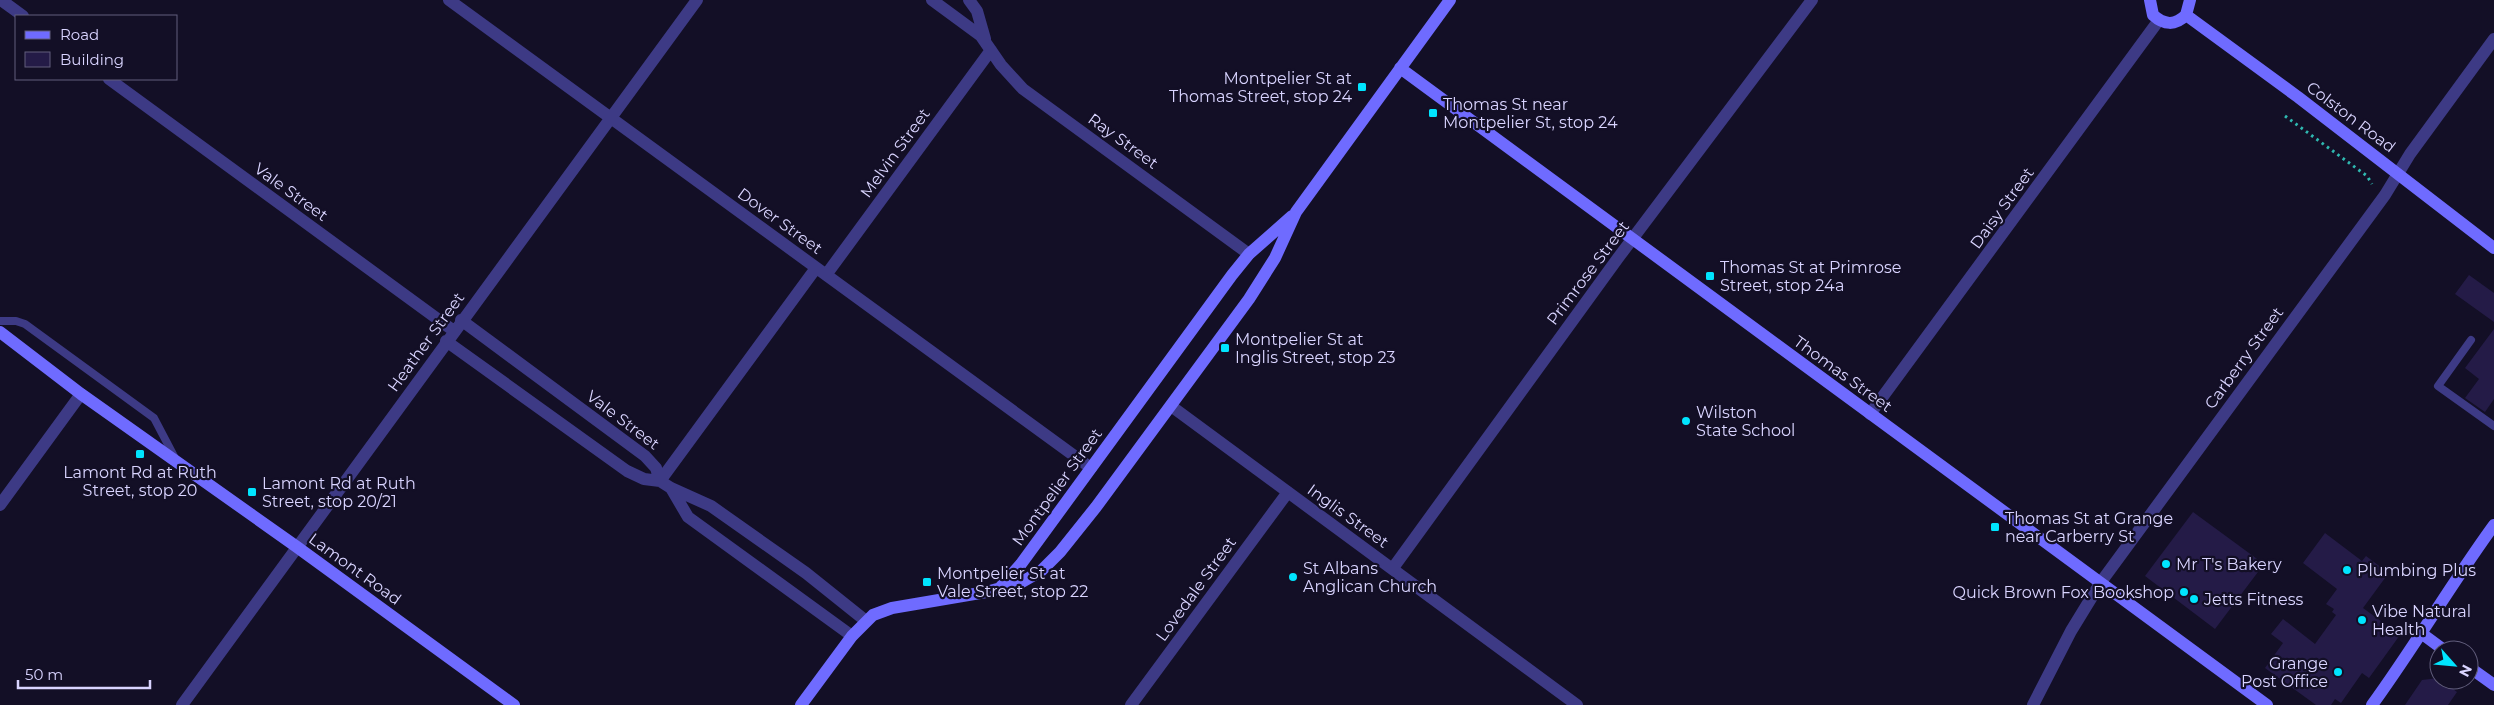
<svg xmlns="http://www.w3.org/2000/svg" width="2494" height="705" font-family="Montserrat,sans-serif">
<style>
.building{fill:#241b47}
.lines{fill:none;stroke-linecap:round;stroke-linejoin:round}
.path{stroke:#2fb8b0;stroke-width:3;stroke-dasharray:2.5 4;stroke-linecap:butt}
.lane{stroke:#3d3a85;stroke-width:8}
.street{stroke:#3d3a85;stroke-width:12}
.secondary{stroke:#6f6bff;stroke-width:12}
.poi-dot{fill:#00e5ff;stroke:#130f26;stroke-width:2}
.labels{text-anchor:middle;dominant-baseline:central;stroke-width:4.5;stroke-linejoin:round;paint-order:stroke}
.poi-label{font-size:16px;fill:#d9d4ff;stroke:#130f26;text-anchor:start}
.street-label{font-size:16px;fill:#d9d4ff;stroke:#130f26}
</style>
<rect width="100%" height="100%" fill="#130f26"/>
<path class="building" d="M2469,275L2494,293V322L2455,294Z
M2494,329V399L2485,412L2465,398L2479,379L2465,368Z
M2193,512L2264,564L2215,629L2145,576Z
M2325,533L2362,561L2366,556L2382,568L2379,573L2385,578L2363,608L2400,635L2369,678L2362,673L2341,703L2335,699L2331,705H2316L2265,668L2283,643L2271,634L2283,619L2315,644L2336,615L2332,612L2334,609L2326,604L2337,589L2303,563Z
M2438,678L2457,692L2448,705H2405L2422,680Z"/>
<g class="lines">
<path class="path" d="M2285,116L2367,176L2372,184"/>
<path class="lane" d="M0,321H16L25,324L154,418L175,458
M2471,340L2438,386L2494,426"/>
<path class="street" d="M1,0L23,16
M449,0L1091,468
M932,0L981,36L1001,65L1023,89L1249,254
M969,0L977,11L985,39
M109,79L454,331
M826,275L991,50
M461,320L645,456L656,468L660,481
M446,341L627,471L644,479L660,481L671,488L711,506L806,573L866,621
M1171,406L1577,705
M1870,414L2159,20
M660,481L816,268
M671,488L688,517L852,636
M0,505L81,394
M1393,568L1618,258L1812,0
M182,705L697,0
M1131,705L1288,492
M2033,705L2071,631L2101,582L2385,195L2410,154L2494,39"/>
<path class="secondary" d="M2150,0L2153,15C2164,25 2175,26 2186,15L2190,0
M2186,15L2298,97L2494,248
M1400,68L2267,705
M0,332L81,394L297,547L514,705
M999,589L1021,564L1232,275L1249,254L1292,216
M2421,633L2444,650
M2469,667L2494,685
M801,705L852,636L873,615L892,608L986,592L1020,583L1041,571L1060,552L1096,507L1249,299L1275,258L1296,212L1450,0
M2372,705C2415,646 2451,584 2494,525"/>
</g>
<g class="poi-dot">
<rect x="1357" y="82" width="10" height="10" rx="2.5"/>
<rect x="1428" y="108" width="10" height="10" rx="2.5"/>
<rect x="1705" y="271" width="10" height="10" rx="2.5"/>
<rect x="1220" y="343" width="10" height="10" rx="2.5"/>
<circle cx="1686" cy="421" r="5"/>
<rect x="135" y="449" width="10" height="10" rx="2.5"/>
<rect x="247" y="487" width="10" height="10" rx="2.5"/>
<rect x="1990" y="522" width="10" height="10" rx="2.5"/>
<circle cx="2166" cy="564" r="5"/>
<circle cx="2347" cy="570" r="5"/>
<circle cx="1293" cy="577" r="5"/>
<rect x="922" y="577" width="10" height="10" rx="2.5"/>
<circle cx="2184" cy="592" r="5"/>
<circle cx="2194" cy="599" r="5"/>
<circle cx="2362" cy="620" r="5"/>
<circle cx="2338" cy="672" r="5"/>
</g>
<g class="labels">
<g class="poi-label">
<text x="1352" y="78" text-anchor="end">Montpelier St at<tspan x="1352" dy="18">Thomas Street, stop 24</tspan></text>
<text x="1443" y="104">Thomas St near<tspan x="1443" dy="18">Montpelier St, stop 24</tspan></text>
<text x="1720" y="267">Thomas St at Primrose<tspan x="1720" dy="18">Street, stop 24a</tspan></text>
<text x="1235" y="339">Montpelier St at<tspan x="1235" dy="18">Inglis Street, stop 23</tspan></text>
<text x="1696" y="412">Wilston<tspan x="1696" dy="18">State School</tspan></text>
<text x="140" y="472" text-anchor="middle">Lamont Rd at Ruth<tspan x="140" dy="18">Street, stop 20</tspan></text>
<text x="262" y="483">Lamont Rd at Ruth<tspan x="262" dy="18">Street, stop 20/21</tspan></text>
<text x="2005" y="518">Thomas St at Grange<tspan x="2005" dy="18">near Carberry St</tspan></text>
<text x="2176" y="564">Mr T's Bakery</text>
<text x="1303" y="568">St Albans<tspan x="1303" dy="18">Anglican Church</tspan></text>
<text x="2357" y="570">Plumbing Plus</text>
<text x="937" y="573">Montpelier St at<tspan x="937" dy="18">Vale Street, stop 22</tspan></text>
<text x="2174" y="592" text-anchor="end">Quick Brown Fox Bookshop</text>
<text x="2204" y="599">Jetts Fitness</text>
<text x="2372" y="611">Vibe Natural<tspan x="2372" dy="18">Health</tspan></text>
<text x="2328" y="663" text-anchor="end">Grange<tspan x="2328" dy="18">Post Office</tspan></text>
</g>
<g class="street-label">
<text transform="translate(2351 117) rotate(37)">Colston Road</text>
<text transform="translate(1123 141) rotate(36)">Ray Street</text>
<text transform="translate(895 153) rotate(-54)">Melvin Street</text>
<text transform="translate(291 192) rotate(36)">Vale Street</text>
<text transform="translate(2002 208) rotate(-54)">Daisy Street</text>
<text transform="translate(780 221) rotate(36)">Dover Street</text>
<text transform="translate(1588 273) rotate(-53)">Primrose Street</text>
<text transform="translate(426 342) rotate(-54)">Heather Street</text>
<text transform="translate(2244 358) rotate(-54)">Carberry Street</text>
<text transform="translate(1843 374) rotate(36)">Thomas Street</text>
<text transform="translate(623 420) rotate(37)">Vale Street</text>
<text transform="translate(1057 487) rotate(-54)">Montpelier Street</text>
<text transform="translate(1348 516) rotate(36)">Inglis Street</text>
<text transform="translate(355 569) rotate(36)">Lamont Road</text>
<text transform="translate(1196 589) rotate(-54)">Lovedale Street</text>
</g>
</g>
<rect x="15" y="15" width="162" height="65" fill="#130f26" stroke="#625e7d"/>
<rect x="25" y="31" width="25" height="8" fill="#6f6bff" stroke="#625e7d"/>
<text x="60" y="40" font-size="15" fill="#d9d4ff">Road</text>
<rect x="25" y="52" width="25" height="15" fill="#241b47" stroke="#625e7d"/>
<text x="60" y="65" font-size="15" fill="#d9d4ff">Building</text>
<g transform="translate(2454 665) rotate(117)"><circle r="24" fill="#130f26" stroke="#625e7d"/>
<path d="M0-4L9 19L0 12L-9 19Z" fill="#00e5ff"/>
<text y="-8" font-size="14" font-weight="bold" text-anchor="middle" fill="#d9d4ff">N</text>
</g>
<path d="M18 680v8h132v-8" fill="none" stroke="#d9d4ff" stroke-width="2.5"/>
<text x="25" y="680" font-size="15" fill="#d9d4ff" stroke="#130f26" stroke-width="4" paint-order="stroke">50 m</text>
</svg>
